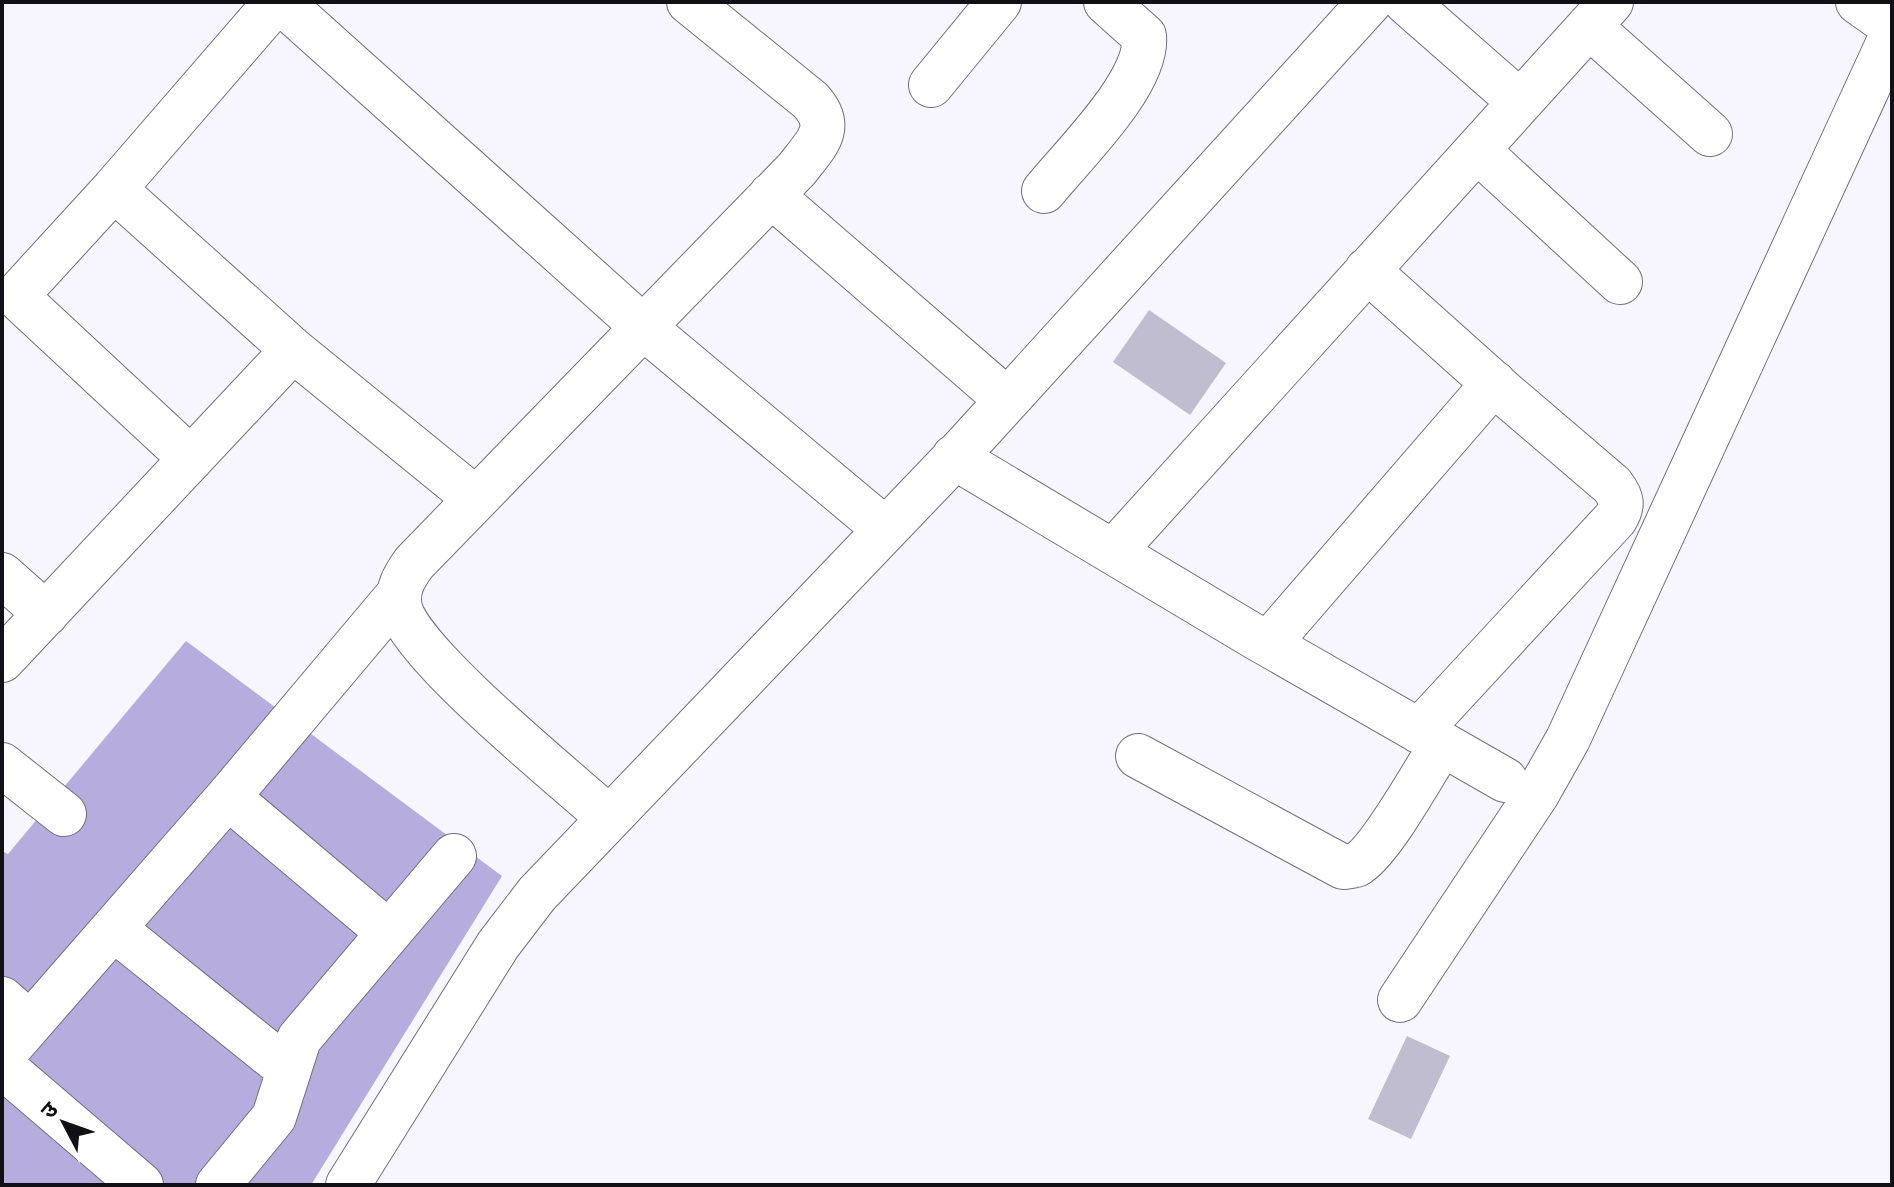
<svg xmlns="http://www.w3.org/2000/svg" width="1894" height="1187" font-family="'PT Sans','Noto Sans Devanagari',sans-serif">
<style>
.forest{fill:#b6acdd}
.building{fill:#c1bdd1}
.lines{fill:none;stroke-linecap:round;stroke-linejoin:round}
.minor-casing{stroke:#716e7f;stroke-width:46}
.minor{stroke:#fff;stroke-width:44}
</style>
<rect width="100%" height="100%" fill="#f7f6fe"/>
<path class="forest" d="M186,641L502,876L311,1185H2V851L8,854Z"/>
<path class="building" d="M1149,310L1226,363L1190,415L1113,362Z
M1407,1036L1450,1056L1411,1139L1368,1119Z"/>
<g class="lines">
<g class="minor-casing">
<path id="minor" d="M281,2L642,326L885,529
M1406,2L1520,102
M1858,2L1892,26
M1589,26L1710,134
M931,85L999,2
M1477,150L1620,282
M114,189L293,350L476,499
M1044,191C1073,155 1149,82 1144,36L1106,2
M771,195L1007,400
M1367,270L1502,391L1612,485C1622,498 1624,505 1615,519L1419,731
M954,457L1257,638L1505,780
M191,459L16,296L114,189L276,2
M1113,552L1611,2
M2,575L46,614
M1268,644L1494,383
M2,660L293,350
M1138,756L1343,867C1345,867 1355,865 1356,865C1380,853 1425,770 1442,744
M2,765L64,814
M228,797L388,932
M609,818C567,780 412,655 400,608C396,590 404,577 414,563L797,169C816,144 836,128 810,100L689,2
M114,929L289,1070
M2,999L30,1024
M1400,1000L1537,794L1568,739L1892,35
M2,1056L228,797L398,595
M2,1066L141,1185
M218,1185L274,1117L299,1039L454,856
M348,1185L498,945L537,894L963,449L1370,2"/>
</g>
<use href="#minor" class="minor"/>
</g>
<rect width="1894" height="1187" fill="none" stroke="#111016" stroke-width="8"/>
<g transform="translate(64 1123) rotate(311)" stroke="#ffffff" stroke-width="6" paint-order="stroke">
<path d="M0-6L14 30L0 20L-14 30Z" fill="#111016"/>
<text y="-12" font-size="22" font-weight="bold" text-anchor="middle" fill="#111016">उ</text>
</g>
</svg>
